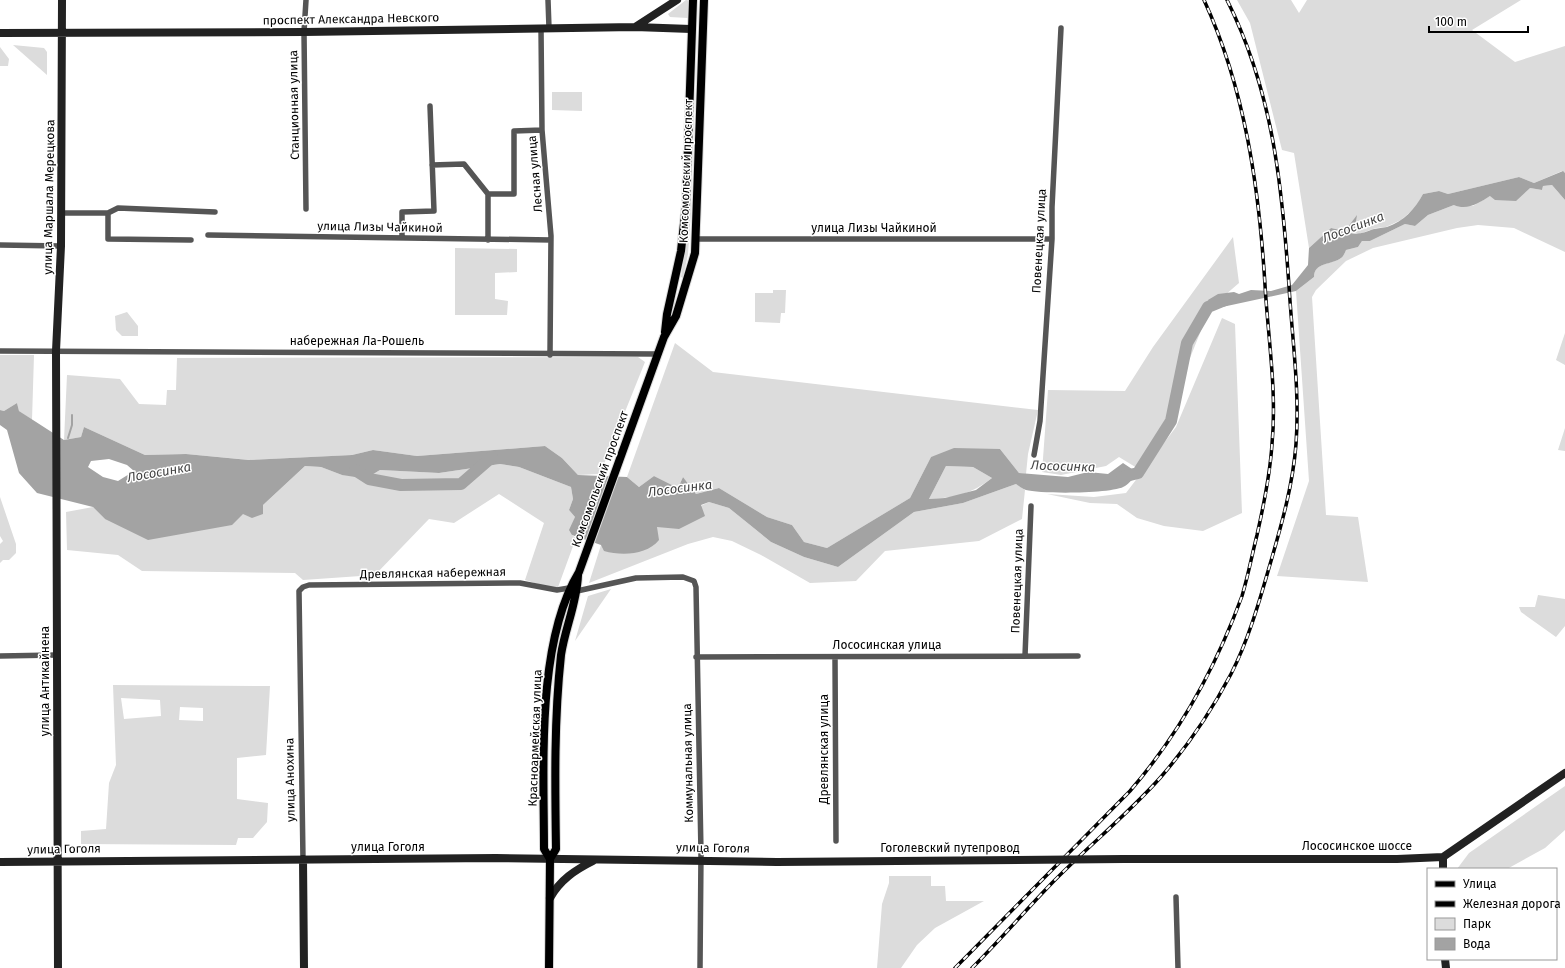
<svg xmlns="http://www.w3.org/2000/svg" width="1565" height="968" font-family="'Fira Sans',sans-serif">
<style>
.green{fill:#dcdcdc;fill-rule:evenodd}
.water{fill:#a3a3a3;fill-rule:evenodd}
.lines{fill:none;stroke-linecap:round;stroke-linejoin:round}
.stream{stroke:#a3a3a3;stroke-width:2}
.river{stroke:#a3a3a3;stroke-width:12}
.primary-casing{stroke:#dbdbdb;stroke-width:10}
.street{stroke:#555;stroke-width:5.5}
.secondary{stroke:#222;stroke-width:8}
.primary{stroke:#000;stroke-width:8}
.rail-casing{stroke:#000;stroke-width:3.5}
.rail{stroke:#fff;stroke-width:2;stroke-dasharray:6;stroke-linecap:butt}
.secondary-bridge{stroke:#222;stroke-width:8}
.labels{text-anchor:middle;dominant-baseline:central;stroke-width:3;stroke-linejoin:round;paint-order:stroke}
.street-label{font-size:12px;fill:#000;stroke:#fff}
.water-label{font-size:13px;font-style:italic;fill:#444;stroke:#fff}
</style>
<rect width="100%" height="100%" fill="#fff"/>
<path class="green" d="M686,0L691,1V14L688,18L670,17L668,14Z
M1237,0H1291L1299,13L1307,0H1521L1472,30L1515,62L1565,46V173L1562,171L1534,183L1519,177L1448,194L1439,191L1423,194L1416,207L1401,220L1386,227L1376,228L1359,234L1331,228L1309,248L1294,153L1282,150L1250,23Z
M13,45L44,48L47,52V75Z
M0,47L9,59L8,66H0Z
M552,92H582V111L552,110Z
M1552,185L1565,200V252L1514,228L1478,225L1457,228L1373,248L1346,261L1316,290L1312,297L1326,515L1358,517L1368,582L1277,576L1309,481L1296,291L1314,277C1314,262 1331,265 1341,258C1343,257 1345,253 1346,250L1358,247L1362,241H1370L1405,224L1415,226L1428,215L1454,205L1473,206L1490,196L1530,188L1542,190L1543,186Z
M692,199L688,254L683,278L681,277Z
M1233,237L1239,283L1210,308L1166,418L1137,468L1119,457L1106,466L1061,475L1042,472L1048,390L1125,391L1153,347Z
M455,248L517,249V272L495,273V299L508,301L507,315H455Z
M773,290H786L785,313H781L780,323L755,322V293H773Z
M127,312L138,326V336H122L116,330L115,316Z
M1222,318L1235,324L1242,513L1203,531L1164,526L1137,518L1117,504L1090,503L1047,494L1094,497L1126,493L1176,427Z
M1565,333V365L1556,360Z
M675,343L713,372L1038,410L1028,454L1026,474L1019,473L1000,449L931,457L910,498L827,548L804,542L792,525L767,517L719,488L696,494L683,477L678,488L654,476L639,487L627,477Z
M0,355H34L32,420L19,411L17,403L4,411L0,410Z
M638,357L645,362L600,474L578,475L562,458L545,446L417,456L373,450L352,455L250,460L186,454L145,455L84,427L81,437L64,440L67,375L120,379L139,404L166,405L167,390H176L177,358Z
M1565,428V451L1558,450Z
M500,464L519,467L571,487L573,499L569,510L575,517L572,535L576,538L557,590L525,580L544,523L499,494L454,523L429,519L375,575L303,580L295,573L142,571L118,555L67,550L66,512L93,507L105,519L243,514L263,505L305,466L321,467L342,475L370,476L380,470L439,473Z
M946,466L973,467L992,478C971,494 955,498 929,499Z
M1016,484L1025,490L1022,519L979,541L885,551L856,581L810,583L761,555L732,541L713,537L688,544L589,583L601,545L657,527L709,502L729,508L771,542L804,557L838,567L914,512L963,503Z
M0,497L16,544V553L9,560H3L0,563V544L3,541L0,536Z
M611,589L575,641L588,596Z
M1538,595L1565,599V626L1556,637L1521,612L1519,607H1535Z
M113,685L270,686L266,755L237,758V799L268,803L267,822L253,838H238L236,845L81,844V831L106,829L109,783L116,765ZM121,698L160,700L161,716L124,719ZM180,707L203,708V721L179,720Z
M1565,786V830L1545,848L1507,869H1457L1469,853Z
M889,876H931V886H945L946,901H984L935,928L917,945L901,968H877L882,904L889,883Z"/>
<path class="water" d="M1563,171L1565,173V200L1552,185L1543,186L1542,190L1530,188L1516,201L1495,200L1490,196C1479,203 1467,211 1454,205L1428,215L1415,226L1405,224L1370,241H1362L1358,247L1346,250C1345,253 1343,257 1341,258C1332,265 1314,262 1314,277L1296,291L1213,309L1208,300L1218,294L1234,292L1239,294L1251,290L1271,291L1292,285L1308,265L1309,248L1331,228L1345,231L1357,215L1355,227L1350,233C1360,235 1365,232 1374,229C1378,228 1383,228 1387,227C1404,221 1415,209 1423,194L1439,191L1448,194L1519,177L1534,183Z
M17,403L19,411L64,440L81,437L84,427L145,455L186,454L249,460L352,455L373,450L417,456L545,446L562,458L578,475L627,477L639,487L654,476L678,488L683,477L696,494L719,488L767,517L792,525L804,542L827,548L910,498L931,457L954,448L1000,449L1019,473L1068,477L1088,472L1108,474L1123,463L1138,473C1134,477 1130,483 1125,486C1114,494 1040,494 1026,490C1023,489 1019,486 1016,484L963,503L914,512L838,567L804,557L771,542L729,508L709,502L701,505L705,516L679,529L657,527L659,540C647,555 622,556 604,551L601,545L572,535L569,530L575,517L569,510L573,499L571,487L519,467L500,464L439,473L380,470L370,476L369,479L342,475L321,467L305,466L263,505V514L252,518L243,514L232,525L148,540L105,519L93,507L37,493L19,473L7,430L0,425V410L4,411ZM109,459L127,465L134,471L118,481L103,477L88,467L91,461ZM946,466L973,467L992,478L976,490L945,498L929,499Z"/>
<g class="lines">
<path class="stream" d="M68,438L72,425V415"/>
<path class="river" d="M355,470L369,479L401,485L461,484L492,457
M1122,477L1138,473L1171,421L1187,343L1208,307L1225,300"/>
<g class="primary-casing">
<path id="primary" d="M665,332L667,314L681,251L686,205L693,0
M550,859L556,849C555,784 554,720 561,655C565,628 577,603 578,575
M549,968L550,859L544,849C544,767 536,643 579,572L664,337L676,316L695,253L704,0"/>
</g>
<path class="street" d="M306,0L304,32L306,209
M548,0L549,28H541L542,130L551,236L550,355
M432,165L464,164L488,194
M61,213H108L118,208L215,212
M108,213V239L191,240
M208,235L551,240
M402,238V212L434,211L430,106
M696,239H1052
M488,240V194H514V131L542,130
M0,245L61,246
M0,351L658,354
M1034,455L1040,421L1052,239V207L1061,28
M577,591L636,578L683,577L694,581L696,587L701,853L700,968
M0,656L56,655
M1025,656L1031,506
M696,657L1078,656
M835,657L836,841
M303,859L299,591L303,587L309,585L520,583L557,590L569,588
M1176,897L1178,968"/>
<path class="secondary" d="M635,27L677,0
M0,33L304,32L635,27L691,29
M1443,857V869
M303,859L304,968
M1124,859H1397L1443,857L1565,773
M0,862L496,858L777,862
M550,898C560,880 575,870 593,861
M1445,959L1446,968
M58,968L56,351L61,246L62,0"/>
<use href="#primary" class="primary"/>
<g class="rail-casing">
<path id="rail" d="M955,968L1130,791C1180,733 1216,667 1242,596C1248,576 1252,555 1257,535C1264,504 1270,475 1272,444C1277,391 1268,338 1265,285C1259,187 1245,89 1204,0
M972,968C999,941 1024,912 1051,884C1086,848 1126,816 1160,778C1187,747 1212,710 1231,674C1249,639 1260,599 1271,561C1282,523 1293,484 1296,444C1300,391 1292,338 1289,286C1282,185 1273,92 1227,0"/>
</g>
<use href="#rail" class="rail"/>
<path class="secondary-bridge" d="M777,862L1124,859"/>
</g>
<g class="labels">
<g class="street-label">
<text transform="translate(351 19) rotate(-1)">проспект Александра Невского</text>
<text transform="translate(294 105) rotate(-91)">Станционная улица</text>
<text transform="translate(686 171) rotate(-88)">Комсомольский проспект</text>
<text transform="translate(535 174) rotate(-95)">Лесная улица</text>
<text transform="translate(49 197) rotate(-89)">улица Маршала Мерецкова</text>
<text transform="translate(380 227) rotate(1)">улица Лизы Чайкиной</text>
<text x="874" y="228">улица Лизы Чайкиной</text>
<text transform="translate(1039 241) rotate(-87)">Повенецкая улица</text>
<text x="357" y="341">набережная Ла-Рошель</text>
<text transform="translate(600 479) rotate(-70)">Комсомольский проспект</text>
<text transform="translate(433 573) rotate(-1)">Древлянская набережная</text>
<text transform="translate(1017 581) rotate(-88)">Повенецкая улица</text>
<text x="887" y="645">Лососинская улица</text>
<text transform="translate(45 681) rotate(-90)">улица Антикайнена</text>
<text transform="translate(535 738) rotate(-88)">Красноармейская улица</text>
<text transform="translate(824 749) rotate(-90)">Древлянская улица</text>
<text transform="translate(688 763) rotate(-91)">Коммунальная улица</text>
<text transform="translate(290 780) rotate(-91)">улица Анохина</text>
<text x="1357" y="846">Лососинское шоссе</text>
<text x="388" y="847">улица Гоголя</text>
<text transform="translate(713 848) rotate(1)">улица Гоголя</text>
<text x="950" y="848">Гоголевский путепровод</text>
<text transform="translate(64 849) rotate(-1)">улица Гоголя</text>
</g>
<g class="water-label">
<text transform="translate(1353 227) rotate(-21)">Лососинка</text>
<text transform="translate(1063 466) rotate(2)">Лососинка</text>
<text transform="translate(159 472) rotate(-10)">Лососинка</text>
<text transform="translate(680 488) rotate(-7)">Лососинка</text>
</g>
</g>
<rect x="1427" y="868" width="130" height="92" fill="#ffffff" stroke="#999999"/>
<rect x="1435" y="881" width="20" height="6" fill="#000000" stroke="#999999"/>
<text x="1463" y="888" font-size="12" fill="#000000">Улица</text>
<rect x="1435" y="901" width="20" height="6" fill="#000000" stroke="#999999"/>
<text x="1463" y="908" font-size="12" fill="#000000">Железная дорога</text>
<rect x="1435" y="918" width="20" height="12" fill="#dcdcdc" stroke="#999999"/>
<text x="1463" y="928" font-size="12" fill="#000000">Парк</text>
<rect x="1435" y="938" width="20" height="12" fill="#a3a3a3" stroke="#999999"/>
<text x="1463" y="948" font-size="12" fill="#000000">Вода</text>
<path d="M1429 26v6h99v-6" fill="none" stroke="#000000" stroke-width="2"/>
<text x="1435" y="26" font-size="12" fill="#000000" stroke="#ffffff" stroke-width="3" paint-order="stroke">100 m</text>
</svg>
